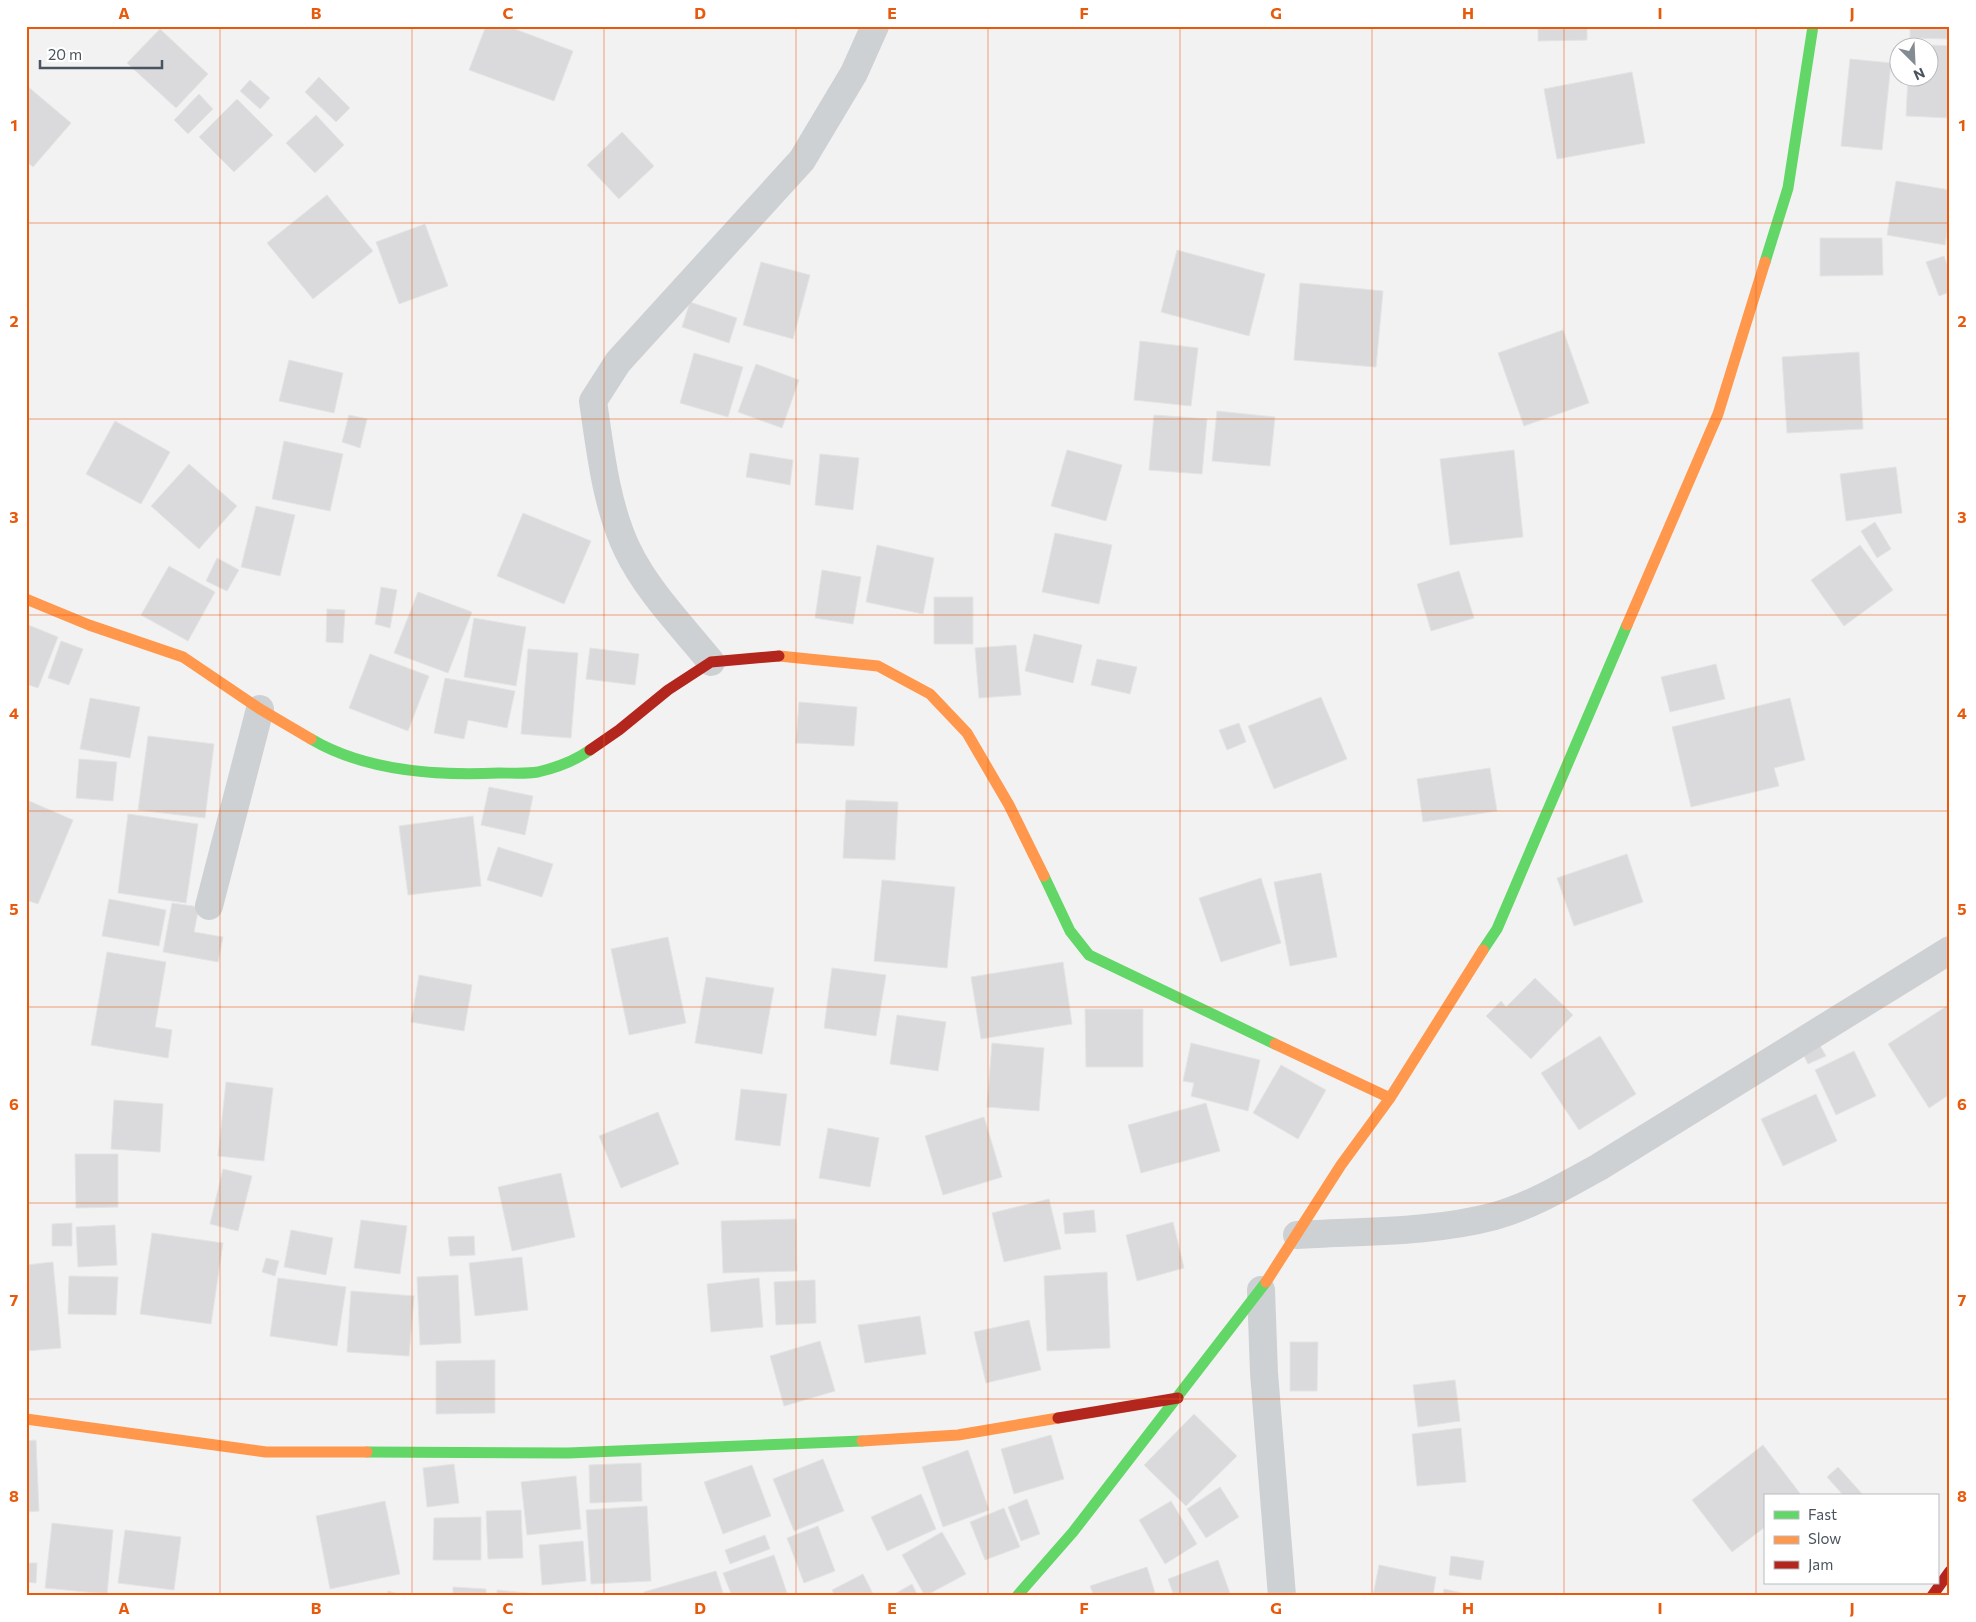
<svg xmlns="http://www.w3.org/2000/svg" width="1976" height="1622" font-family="Commissioner,sans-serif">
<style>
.building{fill:#dadadc;stroke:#e4e4e5}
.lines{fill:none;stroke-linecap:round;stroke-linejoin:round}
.street{stroke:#ced1d3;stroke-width:28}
.fast{stroke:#63d668;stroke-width:11}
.slow{stroke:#ff974d;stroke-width:11}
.jam{stroke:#b3261e;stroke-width:11}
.grid{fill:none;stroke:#e8590c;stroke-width:1;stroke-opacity:0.55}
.neatline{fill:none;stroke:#e8590c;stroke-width:2}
.grid-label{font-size:16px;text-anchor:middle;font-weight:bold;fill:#e8590c}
</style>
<rect width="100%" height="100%" fill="#f3f2f2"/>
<path class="building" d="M486,26H507L573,51L554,101L469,70Z
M1538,26H1587V40L1538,41Z
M1910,26H1950V39L1910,38Z
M160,29L208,74L176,108L127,63Z
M1910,44L1950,46V118L1906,116L1908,78H1928V48H1909Z
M1850,59L1891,63L1882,150L1841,146Z
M1632,72L1645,143L1557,159L1544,89Z
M319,77L350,108L336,122L305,92Z
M250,80L270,98L260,109L240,91Z
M26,85L71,123L33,167L26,161Z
M199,94L213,109L188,134L174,120Z
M237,99L273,135L234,172L199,137Z
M316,115L344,145L315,173L286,143Z
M622,132L654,166L619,199L587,165Z
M1896,181L1950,190V215L1945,245L1887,235Z
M327,195L373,251L313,299L267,243Z
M425,224L448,286L399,304L376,242Z
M1820,238H1882L1883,275L1820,276Z
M1177,250L1265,274L1249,336L1161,312Z
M1944,256L1950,273V292L1939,296L1926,262Z
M761,262L810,275L793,339L743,325Z
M1300,283L1383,291L1376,367L1294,360Z
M690,302L737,318L729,343L682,327Z
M1563,330L1589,403L1524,426L1498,353Z
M1140,341L1198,348L1191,406L1134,400Z
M1859,352L1863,429L1787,433L1782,357Z
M694,353L743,367L728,417L680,403Z
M289,360L343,373L334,413L279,401Z
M756,364L799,380L782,428L738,412Z
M1217,411L1275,417L1270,466L1212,461Z
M349,415L367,419L360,448L342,442Z
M1154,415L1207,419L1202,474L1149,470Z
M115,421L170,452L141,504L86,474Z
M284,441L343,454L330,511L272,499Z
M1067,450L1122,465L1106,521L1051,506Z
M1514,450L1523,537L1450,545L1440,459Z
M750,453L793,460L790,485L746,477Z
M820,454L859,458L853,510L815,505Z
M189,464L237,506L199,549L151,506Z
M1896,467L1902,513L1846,521L1840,474Z
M256,506L295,515L280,576L241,567Z
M523,513L591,541L564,604L497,576Z
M1875,522L1891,549L1877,558L1861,531Z
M1055,533L1112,545L1099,604L1042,592Z
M877,545L934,558L923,614L866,602Z
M1860,545L1893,590L1844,626L1811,580Z
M217,558L239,570L227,591L206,581Z
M169,566L215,592L188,641L141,615Z
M822,570L861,577L853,624L815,618Z
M1459,571L1474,618L1431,631L1417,584Z
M381,587L397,590L390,628L375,624Z
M418,592L472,612L448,673L394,653Z
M934,597H973V644H934Z
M327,609L345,610L343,643L326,642Z
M474,618L526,627L516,686L464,677Z
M26,624L58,637L38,688L26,684Z
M1034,634L1082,645L1073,683L1025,671Z
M61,641L83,649L69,685L48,678Z
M1016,645L1021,695L979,698L975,648Z
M590,648L639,654L635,685L586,679Z
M528,649L578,653L571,738L521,734Z
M370,654L429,676L408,731L349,708Z
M1097,659L1137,667L1130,694L1091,685Z
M1716,664L1725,699L1670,712L1661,677Z
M445,678L515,691L507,728L468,720L464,739L434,733Z
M1321,697L1347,759L1274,789L1248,726Z
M90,698L140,707L130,758L80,749Z
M1790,698L1805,760L1774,768L1779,786L1691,807L1672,727Z
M799,702L857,707L854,746L796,743Z
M1239,723L1246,742L1227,750L1219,730Z
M148,736L214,744L205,818L138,810Z
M79,759L117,762L113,801L76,798Z
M1490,768L1497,811L1423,822L1417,779Z
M489,787L533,796L525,835L481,825Z
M846,800L898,802L895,860L843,858Z
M29,801L73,820L38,904L26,900V807Z
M128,814L198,824L186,903L118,893Z
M473,816L481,886L408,895L399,826Z
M498,847L553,864L542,897L487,880Z
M1627,854L1643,902L1574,926L1557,878Z
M1321,873L1337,957L1290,966L1274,882Z
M1261,878L1281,943L1221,962L1199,898Z
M882,880L955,887L947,968L874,961Z
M109,899L166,910L159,946L102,936Z
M172,903L199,907L194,932L223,937L218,962L163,952Z
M668,937L686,1023L629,1035L611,949Z
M107,952L166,962L155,1027L172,1030L168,1058L91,1045Z
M1063,962L1072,1024L981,1039L971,977Z
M832,968L886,975L876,1036L824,1028Z
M419,975L472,985L464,1031L411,1022Z
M706,977L774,988L762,1054L695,1043Z
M1535,978L1573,1015L1531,1059L1486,1016L1501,1001L1506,1007Z
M1950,1004V1094L1929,1108L1888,1044Z
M1085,1009H1143V1067H1086Z
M897,1015L946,1022L938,1071L890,1064Z
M1600,1036L1636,1094L1579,1130L1541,1073Z
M992,1043L1044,1048L1039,1111L987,1107Z
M1191,1043L1260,1060L1248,1111L1191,1096L1194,1083L1183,1081Z
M1819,1044L1826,1056L1808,1064L1802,1052Z
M1854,1051L1876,1096L1836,1115L1815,1070Z
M1281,1065L1326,1090L1298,1139L1253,1113Z
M226,1082L273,1088L264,1161L218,1156Z
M741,1089L787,1094L780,1146L735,1140Z
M1816,1094L1837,1141L1783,1166L1761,1119Z
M114,1100L163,1104L160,1152L111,1149Z
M1206,1103L1220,1151L1141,1173L1128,1125Z
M658,1112L679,1164L621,1188L599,1136Z
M984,1117L1002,1177L943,1195L925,1136Z
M828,1128L879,1138L870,1187L819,1178Z
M75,1154H118V1207L76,1208Z
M223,1169L252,1176L238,1231L210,1224Z
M561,1173L575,1237L512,1251L498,1187Z
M1049,1199L1061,1249L1004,1262L992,1213Z
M1094,1210L1096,1232L1065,1234L1063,1213Z
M796,1219L797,1271L723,1273L721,1221Z
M361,1220L407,1226L400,1274L354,1268Z
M1173,1222L1184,1268L1137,1281L1126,1235Z
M72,1223V1246H52V1224Z
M115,1225L117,1265L78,1267L76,1227Z
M291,1230L333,1238L326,1275L284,1267Z
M152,1233L223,1243L211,1324L140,1314Z
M474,1236L475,1255L450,1256L448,1237Z
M522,1257L528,1310L475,1316L469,1263Z
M266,1258L279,1261L275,1276L262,1272Z
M53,1262L61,1348L26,1351V1265Z
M1107,1272L1110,1348L1047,1351L1044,1276Z
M458,1275L461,1343L420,1345L417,1277Z
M69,1276L118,1277L116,1315L68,1314Z
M278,1278L346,1287L337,1346L270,1336Z
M759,1278L763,1327L711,1332L707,1284Z
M815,1280L816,1323L776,1325L774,1282Z
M351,1291L414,1296L409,1356L347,1352Z
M920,1316L926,1354L865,1363L858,1325Z
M1029,1320L1041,1370L986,1383L974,1332Z
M820,1341L835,1391L784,1406L770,1356Z
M1290,1342H1318L1317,1391H1290Z
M495,1360V1413L436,1414V1361Z
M1455,1380L1460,1421L1418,1427L1413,1385Z
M1194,1414L1237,1456L1186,1506L1144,1465Z
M1461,1428L1466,1482L1417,1486L1412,1434Z
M1051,1435L1064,1479L1014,1494L1001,1449Z
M36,1440L39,1511L26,1512V1441Z
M1763,1445L1802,1496H1765V1527L1732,1552L1692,1500Z
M968,1450L989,1510L943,1527L922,1467Z
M823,1459L844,1511L794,1531L773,1479Z
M641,1463L642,1501L590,1503L589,1465Z
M454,1464L459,1503L427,1507L423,1468Z
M752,1465L771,1516L723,1534L704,1482Z
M1838,1467L1864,1496H1844L1827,1477Z
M576,1476L581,1529L527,1535L521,1482Z
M1220,1487L1239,1517L1206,1538L1187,1509Z
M921,1494L936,1529L887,1551L871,1517Z
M1027,1499L1040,1534L1021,1541L1008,1507Z
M385,1501L400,1574L330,1589L316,1516Z
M1171,1501L1197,1544L1165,1564L1139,1520Z
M647,1506L651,1581L591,1584L586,1510Z
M1004,1508L1020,1547L985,1560L970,1522Z
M521,1510L523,1558L488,1559L486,1511Z
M481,1517V1560H433L434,1518Z
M52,1523L113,1530L107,1594L45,1588Z
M818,1526L835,1571L804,1583L787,1538Z
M125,1530L181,1537L174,1590L118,1583Z
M942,1532L966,1574L925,1596L902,1555Z
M765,1535L770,1549L730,1564L725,1550Z
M583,1541L586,1581L542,1585L539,1545Z
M774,1555L788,1596H732L723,1573Z
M1451,1556L1484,1561L1481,1580L1449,1575Z
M1218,1560L1231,1596H1174L1168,1579Z
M26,1563H37L36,1583L26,1582Z
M1379,1565L1436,1577L1433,1596H1373Z
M1147,1567L1156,1596H1094L1090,1586Z
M716,1571L724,1596H645L644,1592Z
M863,1574L873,1594L835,1596L832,1590Z
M912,1584L918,1596H891Z
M453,1587L486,1589V1596H453Z
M1444,1589L1475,1596H1443Z
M497,1590L556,1596H497Z
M388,1591L405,1596H387Z"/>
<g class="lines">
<path class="street" d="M711,662C682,626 647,591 627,549C606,505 600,449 593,401L618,362L802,160L854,73L875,26
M209,906L260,709
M1297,1235C1362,1231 1431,1233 1495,1216C1531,1206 1566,1185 1599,1167L1950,950
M1261,1290L1264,1373L1282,1596"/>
<path class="fast" d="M1765,262L1788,188L1813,26
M311,739C365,771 437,776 499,773C512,773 526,774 538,772C555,768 576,760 590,750
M1044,876L1070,931L1089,955L1275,1044
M1483,950L1497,929L1627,625
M367,1452L568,1453L862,1441
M1017,1596L1073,1532L1266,1282"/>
<path class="slow" d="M26,599L89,625L183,657L260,709L311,739
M1627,625L1718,414L1765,262
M779,656L878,666L930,694L967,733L1009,805L1044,876
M1275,1044L1390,1098
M1266,1282L1341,1165L1390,1098L1483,950
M26,1419L266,1452H367
M862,1441L958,1435L1058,1418"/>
<path class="jam" d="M590,750L619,730L668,690L711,662L779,656
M1058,1418L1178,1398
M1932,1596L1950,1571"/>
</g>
<path class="grid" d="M220,26V1596M412,26V1596M604,26V1596M796,26V1596M988,26V1596M1180,26V1596M1372,26V1596M1564,26V1596M1756,26V1596M26,223H1950M26,419H1950M26,615H1950M26,811H1950M26,1007H1950M26,1203H1950M26,1399H1950"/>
<rect width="1976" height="1622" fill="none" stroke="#ffffff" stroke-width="55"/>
<rect x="1764" y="1494" width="175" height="90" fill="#ffffff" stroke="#b7bbbf"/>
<rect x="1774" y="1511" width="25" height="8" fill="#63d668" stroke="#b7bbbf"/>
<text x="1808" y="1520" font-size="15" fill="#4a545e">Fast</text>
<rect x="1774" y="1536" width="25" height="8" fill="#ff974d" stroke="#b7bbbf"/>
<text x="1808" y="1544" font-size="15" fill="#4a545e">Slow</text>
<rect x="1774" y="1561" width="25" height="8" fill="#b3261e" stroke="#b7bbbf"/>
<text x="1808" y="1570" font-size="15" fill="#4a545e">Jam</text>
<g transform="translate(1914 62) rotate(156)"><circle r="24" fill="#ffffff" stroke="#b7bbbf"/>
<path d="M0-4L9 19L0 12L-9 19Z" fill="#858b92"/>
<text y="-8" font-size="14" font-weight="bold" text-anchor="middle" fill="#4a545e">N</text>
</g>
<path d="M40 60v8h122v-8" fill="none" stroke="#4a545e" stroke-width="2.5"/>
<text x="48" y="60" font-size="15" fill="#4a545e" stroke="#ffffff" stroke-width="4" paint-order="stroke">20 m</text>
<rect x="28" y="28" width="1920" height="1566" class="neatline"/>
<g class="grid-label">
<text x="124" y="19">A</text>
<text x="316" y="19">B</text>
<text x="508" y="19">C</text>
<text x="700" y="19">D</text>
<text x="892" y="19">E</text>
<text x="1084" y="19">F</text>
<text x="1276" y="19">G</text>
<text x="1468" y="19">H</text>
<text x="1660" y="19">I</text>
<text x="1852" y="19">J</text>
<text x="14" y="131">1</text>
<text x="1962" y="131">1</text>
<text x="14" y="327">2</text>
<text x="1962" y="327">2</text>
<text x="14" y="523">3</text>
<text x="1962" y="523">3</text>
<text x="14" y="719">4</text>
<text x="1962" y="719">4</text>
<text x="14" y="915">5</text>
<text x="1962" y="915">5</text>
<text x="14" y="1110">6</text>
<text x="1962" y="1110">6</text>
<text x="14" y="1306">7</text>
<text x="1962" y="1306">7</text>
<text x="14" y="1502">8</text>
<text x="1962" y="1502">8</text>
<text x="124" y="1614">A</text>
<text x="316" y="1614">B</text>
<text x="508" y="1614">C</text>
<text x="700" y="1614">D</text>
<text x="892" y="1614">E</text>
<text x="1084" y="1614">F</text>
<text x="1276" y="1614">G</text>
<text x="1468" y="1614">H</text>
<text x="1660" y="1614">I</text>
<text x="1852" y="1614">J</text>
</g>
</svg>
